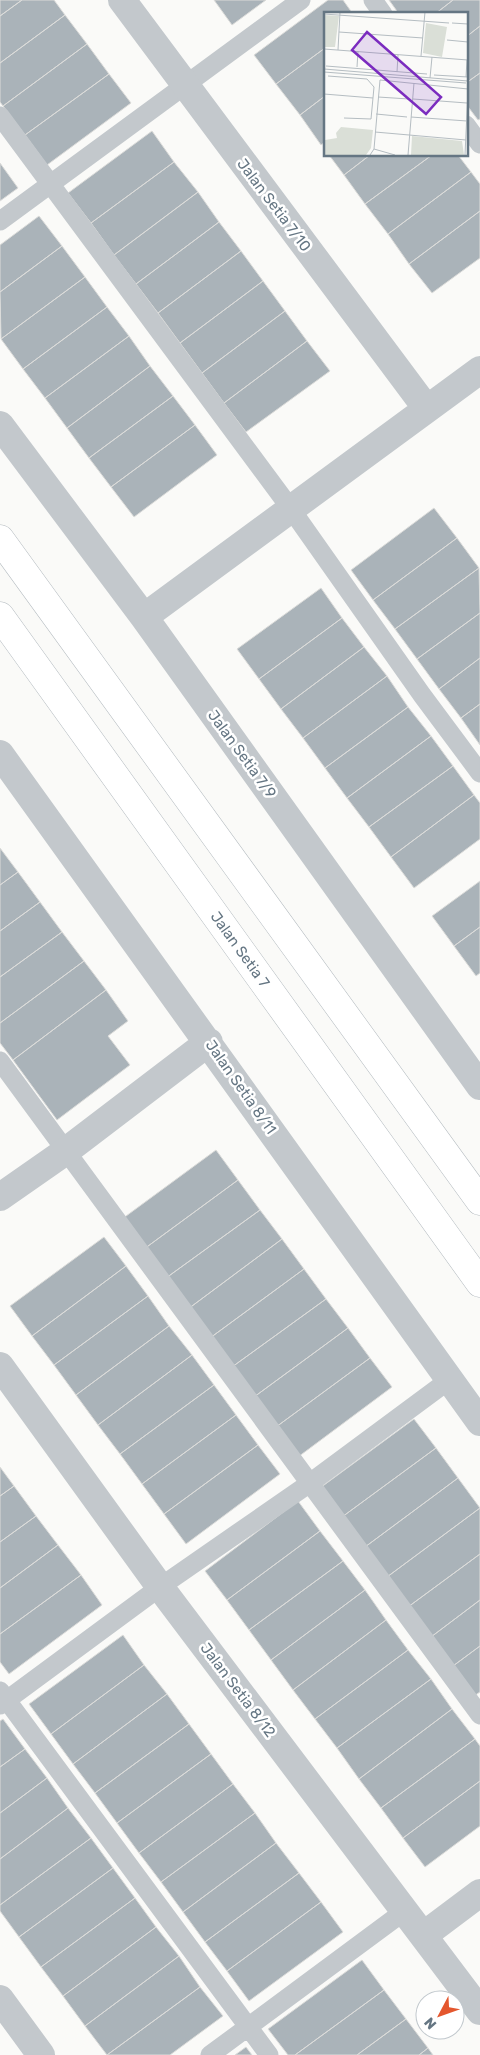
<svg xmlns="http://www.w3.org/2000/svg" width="480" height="2055" font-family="Rubik,sans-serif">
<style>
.building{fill:#aab3b9;stroke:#dcdcda}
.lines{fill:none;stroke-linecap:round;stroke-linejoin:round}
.secondary-casing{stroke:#b3babf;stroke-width:29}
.lane{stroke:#c3c8cc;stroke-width:19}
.street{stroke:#c3c8cc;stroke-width:28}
.secondary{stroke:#fff;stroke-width:28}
.labels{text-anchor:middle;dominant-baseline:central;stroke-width:5;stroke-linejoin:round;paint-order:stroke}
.street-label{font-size:15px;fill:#657683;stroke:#fff}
.inset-road{fill:none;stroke:#b5bdc2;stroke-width:1}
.view{fill:#7b2cbf;fill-opacity:0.15;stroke:#7b2cbf;stroke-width:2.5}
.inset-edge{fill:none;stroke:#657683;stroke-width:2.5}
</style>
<rect width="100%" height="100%" fill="#fafaf8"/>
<path class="building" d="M0,0H22L0,16Z
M22,0H54L65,15L0,63V16Z
M214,0H266L232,25Z
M328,0H343L353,14H325V48L276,84L254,55Z
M389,0H453L435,14H399Z
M453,0H480V26L466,37V14H435Z
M65,15L87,44L3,106L0,102V63Z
M480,26V73L466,83V37Z
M87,44L109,74L25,135L3,106Z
M325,48V96L300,115L276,84Z
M480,73V119L478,120L466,104V83Z
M109,74L131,103L47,165L25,135Z
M325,96V142L321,145L300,115Z
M152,131L174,162L91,223L68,193Z
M329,155H370L344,175Z
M370,155H432L365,204L344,175Z
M432,155H458L471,172L388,234L365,204Z
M174,162L198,192L114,255L91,223Z
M0,163L18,188L0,201Z
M471,172L480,184V211L409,264L388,234Z
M198,192L219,222L136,284L114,255Z
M480,211V258L432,293L409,264Z
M39,216L62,246L0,292V245Z
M219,222L241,251L158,313L136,284Z
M62,246L85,277L1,339L0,292Z
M241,251L263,281L180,343L158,313Z
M85,277L107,307L23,369L1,339Z
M263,281L285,311L202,373L180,343Z
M107,307L129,336L45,398L23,369Z
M285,311L307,341L224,403L202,373Z
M129,336L150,366L67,428L45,398Z
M307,341L330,371L246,432L224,403Z
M150,366L173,396L89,458L67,428Z
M173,396L195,425L111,487L89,458Z
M195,425L217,455L134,517L111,487Z
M434,508L457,538L373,600L351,570Z
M457,538L479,568L395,629L373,600Z
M479,568L480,613L417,659L395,629Z
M321,588L342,618L259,679L237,649Z
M480,613V658L439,689L417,659Z
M342,618L364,647L281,709L259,679Z
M364,647L387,676L303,738L281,709Z
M480,658V704L461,718L439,689Z
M387,676L408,707L325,768L303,738Z
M480,704V745L461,718Z
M408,707L431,736L347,798L325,768Z
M431,736L453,766L369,827L347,798Z
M453,766L474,795L391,857L369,827Z
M474,795L480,803V839L414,888L391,857Z
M0,848L18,872L0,885Z
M18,872L40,902L0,931V885Z
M480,881V927L454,946L432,916Z
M40,902L62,932L0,977V931Z
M480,927V973L476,976L454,946Z
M62,932L84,961L0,1023V977Z
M84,961L106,990L13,1060L0,1043V1023Z
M106,990L128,1021L108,1036L130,1065L57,1120L13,1060Z
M216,1150L238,1180L144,1249L122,1219Z
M238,1180L260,1210L166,1278L144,1249Z
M260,1210L282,1239L188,1309L166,1278Z
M104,1237L126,1266L32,1336L10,1306Z
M282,1239L304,1269L210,1338L188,1309Z
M126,1266L148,1296L54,1365L32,1336Z
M304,1269L326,1299L232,1367L210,1338Z
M148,1296L169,1326L76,1395L54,1365Z
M326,1299L348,1328L254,1397L232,1367Z
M169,1326L192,1355L98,1425L76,1395Z
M348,1328L370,1358L276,1427L254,1397Z
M192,1355L214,1385L120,1454L98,1425Z
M370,1358L392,1387L298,1457L276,1427Z
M214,1385L236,1415L142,1484L120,1454Z
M236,1415L258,1445L164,1514L142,1484Z
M414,1419L436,1448L342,1517L320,1488Z
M258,1445L280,1474L186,1544L164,1514Z
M436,1448L458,1478L365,1547L342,1517Z
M0,1467L14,1486L0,1496Z
M458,1478L480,1508L387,1577L365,1547Z
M14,1486L36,1516L0,1542V1496Z
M298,1501L320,1531L227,1600L205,1571Z
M480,1508V1554L408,1607L387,1577Z
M36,1516L58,1545L0,1588V1542Z
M320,1531L343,1561L249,1630L227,1600Z
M58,1545L81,1575L0,1634V1588Z
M480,1554V1600L431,1637L408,1607Z
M343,1561L365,1590L271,1660L249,1630Z
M81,1575L102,1605L9,1674L0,1662V1634Z
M365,1590L386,1620L293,1690L271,1660Z
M480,1600V1646L453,1666L431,1637Z
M386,1620L408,1650L315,1719L293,1690Z
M123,1635L144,1665L51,1734L29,1704Z
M480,1646V1692L474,1696L453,1666Z
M408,1650L431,1679L337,1748L315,1719Z
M144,1665L167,1694L73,1764L51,1734Z
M431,1679L452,1709L359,1779L337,1748Z
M167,1694L189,1724L95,1793L73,1764Z
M452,1709L475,1739L381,1808L359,1779Z
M3,1719L25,1749L0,1767V1721Z
M189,1724L211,1754L117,1823L95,1793Z
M475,1739L480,1746V1781L403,1838L381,1808Z
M25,1749L47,1778L0,1813V1767Z
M211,1754L233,1784L139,1853L117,1823Z
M47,1778L68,1808L0,1859V1813Z
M480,1781V1826L425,1867L403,1838Z
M233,1784L255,1813L161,1882L139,1853Z
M68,1808L91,1838L0,1905V1859Z
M255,1813L276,1843L183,1912L161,1882Z
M91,1838L113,1868L19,1937L0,1911V1905Z
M276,1843L299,1873L205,1942L183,1912Z
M113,1868L135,1898L41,1967L19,1937Z
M299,1873L321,1902L227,1971L205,1942Z
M135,1898L156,1927L63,1996L41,1967Z
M321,1902L343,1932L249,2001L227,1971Z
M156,1927L179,1956L85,2026L63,1996Z
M179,1956L200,1987L107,2055L85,2026Z
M362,1960L384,1990L295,2055H288L268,2029Z
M200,1987L223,2016L170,2055H107Z
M384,1990L406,2019L357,2055H295Z
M406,2019L428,2048L419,2055H357Z
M246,2047L252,2055H235Z
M428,2048L433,2055H419Z"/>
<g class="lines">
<g class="secondary-casing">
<g id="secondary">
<path d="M0,539L480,1201"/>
<path id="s1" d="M0,616L480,1283"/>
</g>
</g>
<path class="lane" d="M373,0L383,14
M0,116L291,509L422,695L480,773
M466,125L480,144
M0,221L301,0
M0,1061L480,1715
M0,1691L269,2055
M0,1705L160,1587L310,1483L449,1380
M210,2055L406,1910"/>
<path class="street" d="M122,0L427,409
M0,425L144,617L480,1086
M144,617L480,370
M0,754L480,1422
M0,1197L66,1151L209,1042
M0,1366L160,1587L480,2011
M424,1935L480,1893
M0,1999L41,2055"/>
<use href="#secondary" class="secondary"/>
</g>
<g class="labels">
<g class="street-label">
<text transform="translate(274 205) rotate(53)">Jalan Setia 7/10</text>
<text transform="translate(242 754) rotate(54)">Jalan Setia 7/9</text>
<text stroke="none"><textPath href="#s1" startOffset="411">Jalan Setia 7</textPath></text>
<text transform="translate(241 1087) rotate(55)">Jalan Setia 8/11</text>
<text transform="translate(238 1690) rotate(53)">Jalan Setia 8/12</text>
</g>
</g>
<g transform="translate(324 12)">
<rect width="144" height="144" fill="#fafaf8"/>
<path d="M0,3L15,4L11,35H0ZM102,11L123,15L118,45L99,41ZM17,115L49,118L47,136L42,143H0L1,128L13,126L12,121ZM88,124L138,129L140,143H87Z" fill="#dadfd7"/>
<path class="inset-road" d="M0,2L125,11M128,11L144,12M15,20L99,26M123,28L144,30M0,37L144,48M14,38L16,0M97,44L101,0M2,54L103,62M33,55L34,39M0,57L144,69M0,60L142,71M73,60L74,43M110,63L144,65M4,64L43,67L50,75L47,107L20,106M142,65L143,48M106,66L108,45M0,82L49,86M54,85L85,87M89,87L143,91M52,102L83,105M87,105L143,109M51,120L142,128M50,137L71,143M46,143L50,137L56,68L144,77M84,143L90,71M141,143L144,78"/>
<path class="view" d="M43,20L117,85L102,102L28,38Z"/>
<rect width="144" height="144" class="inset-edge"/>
</g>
<g transform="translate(440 2015) rotate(229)"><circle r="24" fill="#ffffff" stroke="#c1c8cd"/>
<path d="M0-4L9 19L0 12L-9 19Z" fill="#e4572e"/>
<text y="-8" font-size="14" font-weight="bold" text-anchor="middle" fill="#657683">N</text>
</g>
</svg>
